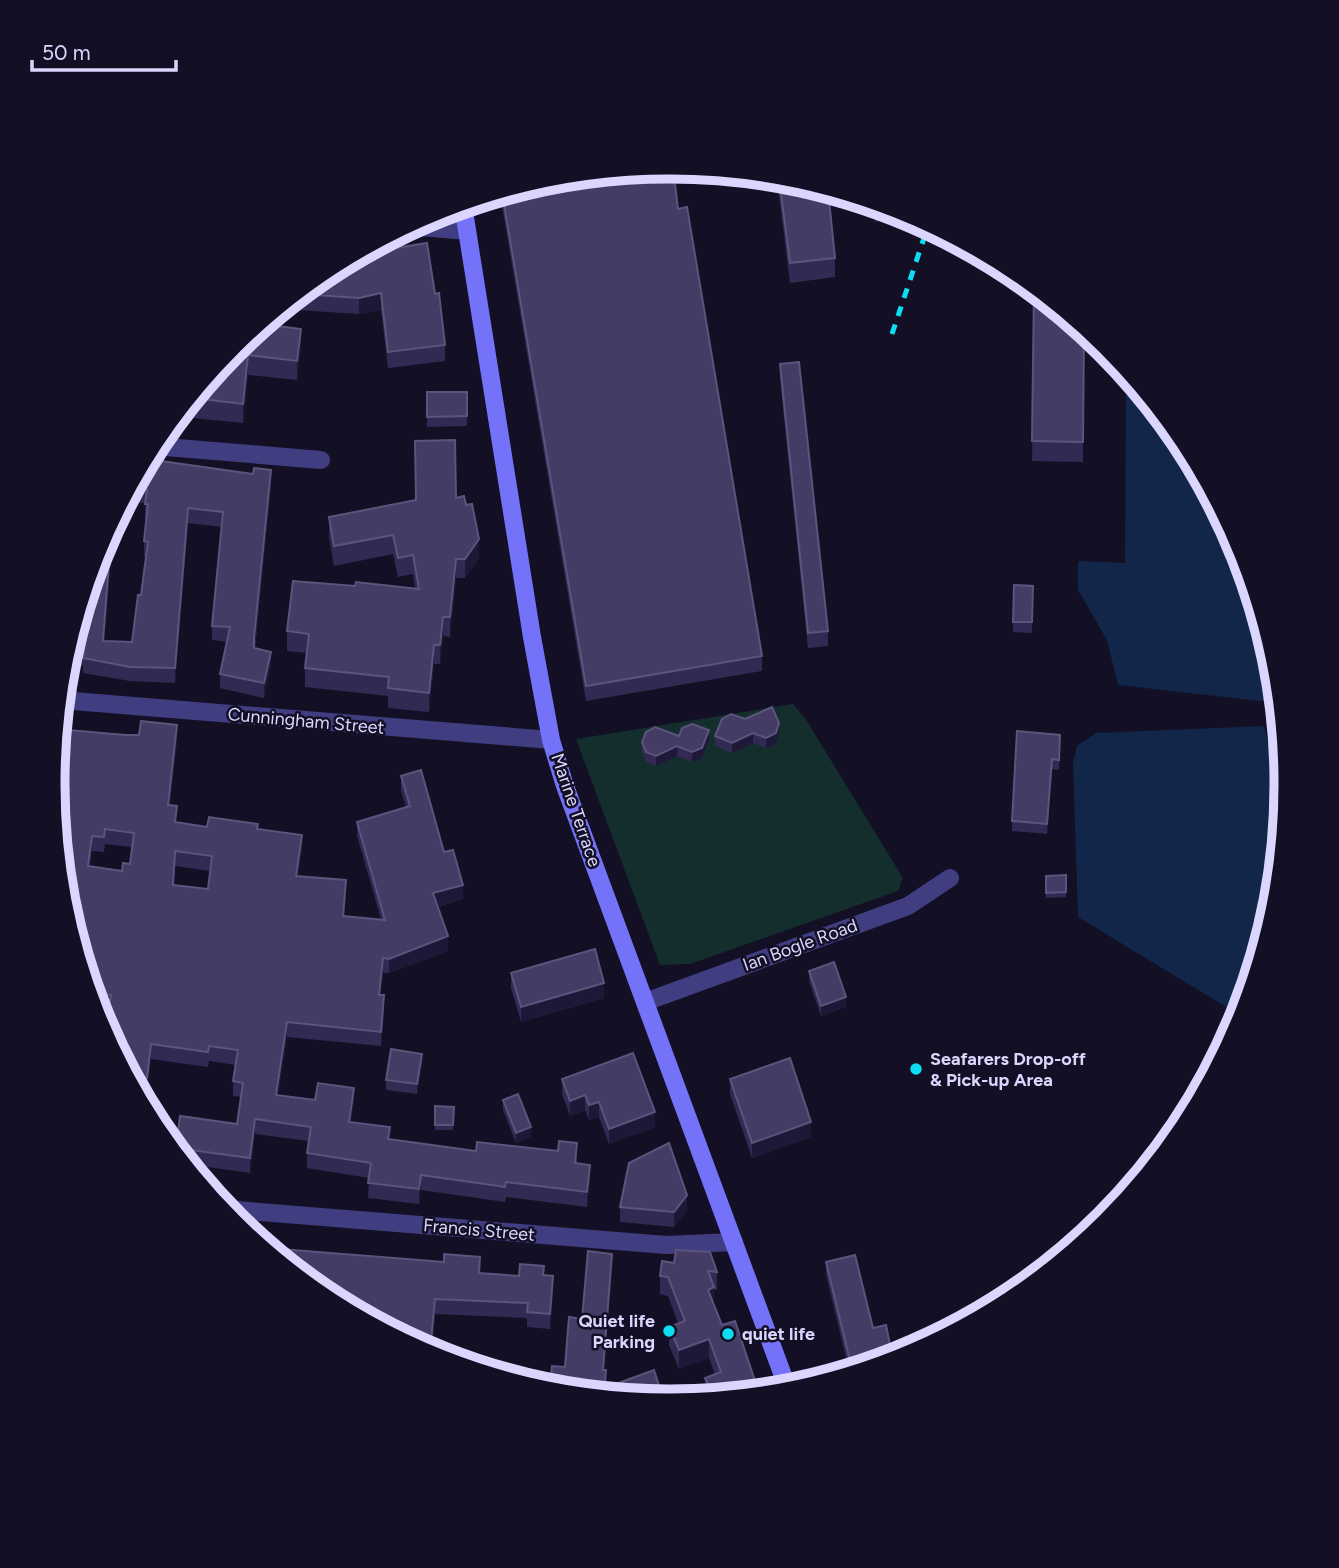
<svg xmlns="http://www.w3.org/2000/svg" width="1339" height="1568" font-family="Figtree,sans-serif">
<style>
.green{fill:#132e2d}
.water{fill:#112648}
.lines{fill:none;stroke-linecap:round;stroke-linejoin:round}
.street{stroke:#403e81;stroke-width:18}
.secondary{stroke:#7472f8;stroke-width:18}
.rail{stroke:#0cddf3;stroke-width:5;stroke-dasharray:10 9;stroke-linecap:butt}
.wall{fill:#322a52;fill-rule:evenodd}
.shaded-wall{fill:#1e1838}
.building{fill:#443c64;stroke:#5b547c;stroke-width:2;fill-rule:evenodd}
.poi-dot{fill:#0cddf3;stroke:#131025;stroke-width:2.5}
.labels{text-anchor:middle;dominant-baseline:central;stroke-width:5;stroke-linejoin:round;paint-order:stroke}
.street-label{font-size:18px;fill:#dad6fd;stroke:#131025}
.poi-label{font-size:18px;font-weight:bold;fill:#dad6fd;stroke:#131025;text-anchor:start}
.rim{fill:none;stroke:#dad6fd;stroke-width:9}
</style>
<rect width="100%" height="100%" fill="#131025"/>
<path class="green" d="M793,704L805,718L903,878L898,891L690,964L660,965L576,739Z"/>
<path class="water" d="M1126,372C1145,395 1168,418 1183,443C1232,520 1270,612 1279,703L1118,685L1107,640L1078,590V561L1125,563Z
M1264,726L1270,750L1284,754L1286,784L1275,905L1241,1016L1078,917L1073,763L1077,746L1096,733Z"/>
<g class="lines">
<path class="street" d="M410,226L467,231
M154,446L321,460
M61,700L551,740
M645,1002L908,906L950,878
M224,1209L666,1245L734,1242"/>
<path class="secondary" d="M463,205L532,637L551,740L565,786L788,1389"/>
<path class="rail" d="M892,334L928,226"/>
</g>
<path class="wall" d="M744,174L790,179L835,258V277L790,283L778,188L766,190L765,182L745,185Z
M550,179L678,209L762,656V671L586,701L500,194Z
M872,204L893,210V219L875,222Z
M327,271L435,294L445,345V361L388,368L381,310L359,314L281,309Z
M1034,289L1084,330L1083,462L1032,461Z
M234,347L301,348L297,380L248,375L243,423L193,418V396Z
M780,364L828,631V646L808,648L780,379Z
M427,392H467V426L427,427Z
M147,459L271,485L255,649L271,667L264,698L220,688V674L227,642L212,640V626L222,527L188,523L175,683L130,681L83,673V666L69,664V653L68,652L100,548L114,521L104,641L132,642L141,595L146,556H144V541L146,519H145V503L124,502Z
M456,498L466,505L479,558L465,578H456L450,637L443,636L440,664H434L429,712L388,708V696L305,687V668L307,653L287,651V631L355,586L415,588L413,574L398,577L393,554L334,566L329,537V517Z
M1014,585L1033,586L1032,633L1013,632Z
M731,714L779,733L776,744L766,748L753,743L732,753L715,746V736Z
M58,729L177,740L170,805L176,822L207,827L258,829L302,850L298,876L346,895L344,916L381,919L357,836V822L406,807L401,791V776L444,852L463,899L438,907L448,951L389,973H383L380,995L384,1010L381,1046L287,1037L278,1095L315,1100L354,1103L351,1122L390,1140L476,1151L577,1158V1163L590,1180L587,1207L506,1197L505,1202L421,1190L419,1204L368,1198L369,1178L307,1168V1153L309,1141L255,1134L250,1173L187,1164L176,1151L180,1116L237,1124L241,1097L233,1096V1081L236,1065L209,1061L208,1067L151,1059L147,1093L138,1092L106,1032L109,1009L96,1008L64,904L59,829L65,782L53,781ZM105,844L132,847L130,864L122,871L90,867L92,851L104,852ZM175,866L211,871L208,889L174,885Z
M679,736L709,740L702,758L692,762L677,756L656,766L646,762L642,752V742Z
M1060,745L1059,770L1052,769L1047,834L1012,831V821Z
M1066,875V897L1046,898V876Z
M809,971L846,1007L821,1016L809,981Z
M511,973L604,998L521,1022L511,988Z
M422,1064L417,1094L386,1090V1080Z
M562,1079L655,1127L609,1144L599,1117L589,1120L585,1110L570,1116L562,1094Z
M730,1079L811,1137L752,1158L730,1094Z
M503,1100L531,1137L516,1143L503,1110Z
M435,1106L454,1107L453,1130H435Z
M620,1207L687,1210L674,1227L620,1222Z
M662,1261L717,1272V1290H714V1305L722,1325L757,1392L706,1397L705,1378L715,1375L709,1358L679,1369L669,1345V1327L678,1323L668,1296L660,1294V1276Z
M826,1262L873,1328L891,1358L816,1381V1373L847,1362L826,1275Z
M480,1273L519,1276L544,1275L553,1291L550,1329L527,1327V1318L435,1314L432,1353L326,1297Z"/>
<path class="shaded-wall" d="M381,293V310L359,314V298Z
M301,329V348L297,380V361Z
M248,355V375L243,423V404Z
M271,470V485L254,653V638Z
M188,508V523L175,683V668Z
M114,521L103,656V641L112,524Z
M479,539V558L465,578V559Z
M456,559V578L450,637V617Z
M443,617V636L440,664V645Z
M434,645V664L429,712V693Z
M271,652V667L264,698V683Z
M779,723V733L776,744L766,748V738Z
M177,725V740L168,820V805Z
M709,730V740L702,758L692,762V752Z
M753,733V743L732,753V743Z
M677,746V756L656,766V756Z
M1052,759V769L1047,834V824Z
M302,835V850L296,891V876Z
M92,836V851L88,881V866Z
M346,880V895L343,931V916Z
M463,885V899L433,908V893Z
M448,936V951L389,973V959Z
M383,958V973L379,1010V995Z
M604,983V998L521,1022V1007Z
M384,995V1010L381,1046V1032Z
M846,997V1007L821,1016V1006Z
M287,1022V1037L276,1110V1095Z
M151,1044V1059L147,1093V1078Z
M422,1054V1064L417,1094V1084Z
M354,1088V1103L349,1137V1122Z
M585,1095V1110L570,1116V1101Z
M599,1102V1117L589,1120V1105Z
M655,1112V1127L609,1144V1129Z
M255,1119V1134L250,1173V1158Z
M811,1122V1137L752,1158V1143Z
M531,1127V1137L516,1143V1133Z
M590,1165V1180L587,1207V1192Z
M421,1175V1190L419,1204V1189Z
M687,1195V1210L674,1227V1212Z
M612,1254V1267L603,1383V1370Z
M553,1276V1291L550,1329V1314Z
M714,1287V1306L708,1290Z
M435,1299V1314L432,1353L430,1352Z
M709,1339V1358L679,1369V1350Z
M891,1350V1358L877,1363V1354Z
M757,1387V1392L737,1394Z"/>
<path class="building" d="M670,167H673L678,209L687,207L762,656L586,686L502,193L550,179Z
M779,178L790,179L828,190L835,258L790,263Z
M427,243L435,294L439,293L445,345L388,352L381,293L359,298L299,294L327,271L358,254Z
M1034,289L1084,330L1083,442L1032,441Z
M262,324L301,329L297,361L248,355L243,404L193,398V396L234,347Z
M799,362L828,631L808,633L780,364Z
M427,392H467V416L427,417Z
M455,440L456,498L464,496L466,505L472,504L479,539L465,559H456L450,617H443L440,645H434L429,693L388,688L389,677L305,668L309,634L287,631L293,581L355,586L356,582L419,589L413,555L398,558L393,535L334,546L329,517L416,500L415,441Z
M147,459L253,474L254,468L271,470L254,638V648L271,652L264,683L220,674L230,627L212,626L223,512L188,508L175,668L130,667L83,658L84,651L69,649L100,548L112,524L103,641L132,642L138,595H141L148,542L144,541L148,504H145L147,489L132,487Z
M1014,585L1033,586L1032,622H1013Z
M772,707L779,723L776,733L766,738L753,733L732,743L715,736L722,719L731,714L745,719Z
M141,721L177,725L168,805L177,806L175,822L207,827L209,817L258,824L257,829L302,835L296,876L346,880L343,916L385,920L357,822L410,806L401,776L421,770L444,852L453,850L463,885L433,893L448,936L389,959L383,958L379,995H384L381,1032L287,1022L276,1095L315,1100L318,1083L354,1088L349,1122L390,1127L388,1139L476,1151L477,1142L558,1151L559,1141L577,1143L575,1163L590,1165L587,1192L506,1182L505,1187L421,1175L419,1189L368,1183L371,1163L307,1153L311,1127L255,1119L250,1158L176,1148L180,1116L237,1124L243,1083L233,1081L238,1050L209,1046L208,1052L151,1044L147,1078L136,1077L135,1086L117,1053L119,1038L108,1037L106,1032L111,995L91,992L64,904L57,829H59L67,767L54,766L58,729L125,735H139ZM105,829L134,833L130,864L123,863L122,871L88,866L92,836L104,837ZM175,851L212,856L208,889L173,885Z
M692,724L709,730L702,748L692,752L677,746L656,756L646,752L642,742L646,732L655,727L679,736L682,728Z
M1017,731L1060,735L1059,760L1052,759L1047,824L1012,821Z
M1066,875V892L1046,893V876Z
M595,949L604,983L521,1007L511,973Z
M834,962L846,997L821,1006L809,971Z
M391,1049L422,1054L417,1084L386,1080Z
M633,1053L655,1112L609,1129L599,1102L589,1105L585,1095L570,1101L562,1079Z
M790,1058L811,1122L752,1143L730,1079Z
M518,1094L531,1127L516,1133L503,1100Z
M435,1106L454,1107L453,1125H435Z
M669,1143L687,1195L674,1212L620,1207L629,1163Z
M267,1248L444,1262V1254L480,1257L479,1273L519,1276L520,1264L544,1266L543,1275L553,1276L550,1314L527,1312L528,1303L435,1299L430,1352L326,1297Z
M676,1250L710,1252L717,1272L708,1271L714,1287L708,1290L722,1325L735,1321L757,1387L737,1394L713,1397L705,1378L721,1372L709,1339L679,1350L669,1327L685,1321L668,1277L660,1276L662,1261L674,1263Z
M588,1251L612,1254L603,1370H606L604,1395L550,1389L552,1366L565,1367L569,1317L582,1319Z
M855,1255L873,1328L886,1325L891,1350L877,1354L880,1362L819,1380L816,1373L850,1361L826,1262Z
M654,1370L664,1401L614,1396L610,1386Z"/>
<g class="poi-dot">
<circle cx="916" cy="1069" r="7"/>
<circle cx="669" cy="1331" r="7"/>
<circle cx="728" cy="1334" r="7"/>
</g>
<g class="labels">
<g class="street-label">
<text transform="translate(306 721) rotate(5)">Cunningham Street</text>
<text transform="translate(576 810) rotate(71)">Marine Terrace</text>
<text transform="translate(800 945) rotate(-20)">Ian Bogle Road</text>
<text transform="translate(479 1230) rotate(5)">Francis Street</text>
</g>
<g class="poi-label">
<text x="930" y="1059">Seafarers Drop-off<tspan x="930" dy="21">&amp; Pick-up Area</tspan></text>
<text x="655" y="1321" text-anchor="end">Quiet life<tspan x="655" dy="21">Parking</tspan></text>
<text x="742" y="1334">quiet life</text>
</g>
</g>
<path d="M0 0H1339V1568H0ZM669 179H670A604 604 0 0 1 1274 783V785A604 604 0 0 1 670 1389H669A604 604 0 0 1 65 785V783A604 604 0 0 1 669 179Z" fill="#131025" fill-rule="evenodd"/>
<path class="rim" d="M669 179H670A604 604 0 0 1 1274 783V785A604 604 0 0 1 670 1389H669A604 604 0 0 1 65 785V783A604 604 0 0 1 669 179Z"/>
<path d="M32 60v10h144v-10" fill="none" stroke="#dad6fd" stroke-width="3.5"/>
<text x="42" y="60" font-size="21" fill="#dad6fd" stroke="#131025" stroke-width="5" paint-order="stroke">50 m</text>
</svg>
